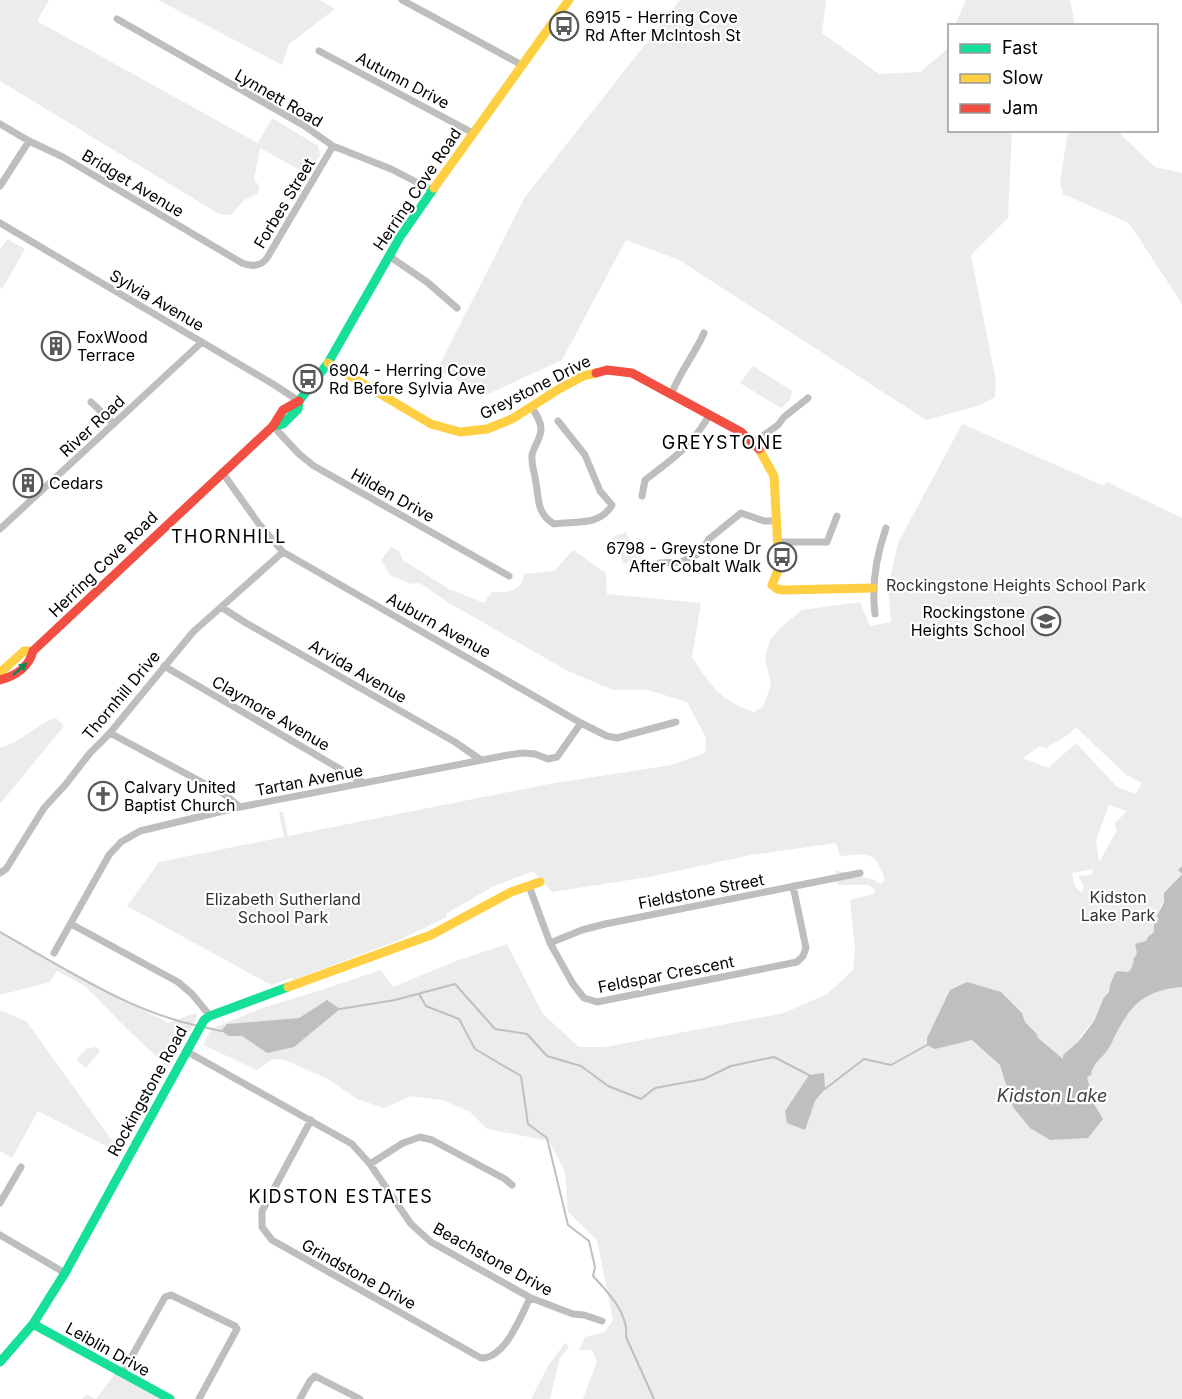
<svg xmlns="http://www.w3.org/2000/svg" width="1182" height="1399" font-family="Inter,sans-serif">
<style>
.green{fill:#ececec;fill-rule:evenodd}
.water{fill:#bfbfbf}
.lines{fill:none;stroke-linecap:round;stroke-linejoin:round}
.stream{stroke:#bfbfbf;stroke-width:2}
.street{stroke:#bebebe;stroke-width:7}
.fast{stroke:#16e098;stroke-width:9}
.slow{stroke:#ffcf43;stroke-width:9}
.jam{stroke:#f24e42;stroke-width:9}
.oneway{fill:#0d865b}
.labels{text-anchor:middle;dominant-baseline:central;stroke-width:4.5;stroke-linejoin:round;paint-order:stroke}
.poi-label{font-size:16px;fill:#000;stroke:#fff;text-anchor:start}
.street-label{font-size:16px;fill:#000;stroke:#fff}
.park-label{font-size:16px;fill:#333;stroke:#fff}
.neighbourhood-label{font-size:18px;letter-spacing:1.5px;fill:#000;stroke:#fff}
.water-label{font-size:18px;font-style:italic;fill:#444;stroke:#fff}
</style>
<rect width="100%" height="100%" fill="#fff"/>
<path class="green" d="M0,0H49L37,21L258,143L272,118L318,146L320,155L307,174L260,148L254,179L260,187L257,194L244,200L231,215L219,214L0,81Z
M158,0H320L335,9L289,44L282,65Z
M680,0H826L822,33L879,74L920,72L946,50L949,41L950,130L1012,131L1008,218L971,255L996,381L995,397L980,405L926,420L679,260L626,240L562,360L488,394L437,370L525,197Z
M966,0H1070L1075,25H955Z
M1068,131H1117L1155,167L1182,173V304L1129,223L1063,194L1060,182Z
M7,239L25,249L2,289L0,287V250Z
M753,366L792,391L790,400L781,408L740,383Z
M962,424L1104,486L1107,482L1182,518V866L1179,870L1182,873L1164,893L1165,897L1160,907L1159,919L1154,922V933L1146,942L1135,944L1137,954L1132,968L1128,972L1118,971L1110,985L1109,992L1103,999L1093,1021L1080,1037L1085,1079L1125,1001L1161,989L1182,987V1399H583L597,1361L592,1350H579L585,1337L605,1332L613,1320L597,1240L568,1212L565,1172L549,1141L487,1129L470,1112L443,1100L411,1096L384,1108L357,1099L328,1079L285,1060L273,1059L257,1070L203,1045L211,1029L262,1008L315,992L381,970L393,987L456,961L507,944L543,1014L579,1047H606L784,1013L827,994L853,970L855,950L850,900L873,894L876,890L868,885H838L835,870L872,879L881,884L885,880C875,849 868,854 840,856L836,843L751,855L649,877L552,892L533,871L492,887L446,914L447,917L397,941L293,980L291,978L271,985L127,906L159,862L284,837L279,812H283L288,836L549,784L671,765L705,753L706,738L687,702L648,690H613L568,671L449,603L420,583L411,584L390,575L381,560L391,547L399,551L403,560L449,589L484,603L492,592C507,593 521,593 524,574L554,571L573,550L606,573L607,594L701,603L692,657C714,689 716,697 753,712L763,707L771,685L765,658L770,640L781,627L802,610L860,602L870,626L891,622L888,587L898,543ZM1076,727L1125,774L1142,783L1136,794L1117,787L1076,743L1048,768L1023,758L1040,746L1046,748L1069,734ZM1109,805L1127,811L1114,824L1117,830L1099,862L1096,840ZM1093,869L1091,875L1078,876L1084,887L1081,893L1074,885L1072,873ZM327,1000L267,1053L242,1036L227,1024L299,1018ZM825,1089L815,1100L805,1129L788,1123Z
M626,532L637,558L624,564L613,537Z
M56,718L64,726L0,804V748L15,742L49,720Z
M0,933L168,1023L195,1013L198,1016L169,1068L127,1029L85,986L57,971L50,982L0,995Z
M0,1010L26,1021L122,1154L38,1111L12,1158L0,1151Z
M96,1047L100,1051L86,1068L76,1060L86,1049Z
M565,1343L569,1347L560,1358L550,1399H531L548,1366Z
M117,1371L170,1399H82L86,1394L96,1399Z"/>
<path class="water" d="M1182,866V987C1148,990 1133,1001 1117,1032C1114,1037 1112,1043 1109,1048C1103,1058 1092,1063 1091,1075L1087,1077L1094,1104L1103,1119L1088,1138L1050,1140L1030,1128L1013,1107L1000,1065L972,1040L935,1049L927,1045V1038L950,990L967,982L1001,992L1022,1013L1025,1022L1036,1033L1038,1038L1063,1059V1055L1078,1042L1094,1021L1103,999L1109,992L1110,985L1115,973L1118,971L1128,972L1131,969L1134,960L1133,959L1137,954L1135,944L1146,941L1148,937L1154,932V922L1159,919L1157,916L1164,902V893L1182,874L1178,870Z
M327,1000L340,1009L294,1047L267,1053L242,1036H229L221,1031L227,1024L299,1018Z
M824,1073L825,1089L815,1101L805,1130L787,1123L785,1111L809,1075Z"/>
<g class="lines">
<path class="stream" d="M0,932C63,967 126,1010 198,1026
M419,994L426,1006L459,1019L475,1049L521,1076L528,1124L547,1138L568,1225L589,1241L595,1267L593,1276C608,1292 629,1314 626,1337L654,1399
M340,1009L395,1000L455,984L495,1029L527,1034L547,1056L581,1066L608,1086L641,1099L655,1088L704,1079L731,1066L774,1057L809,1075
M203,1027L221,1031
M825,1089L864,1059L891,1065L927,1045"/>
<path class="street" d="M402,0L522,65
M117,19L303,125L333,146L391,169L432,190
M319,51L473,133
M0,124L29,141L63,157L242,263C252,267 261,266 267,258L333,146
M0,186L29,141
M0,223L273,384L299,401
M389,256L427,282L457,308
M672,393C680,371 695,354 704,333
M91,402L114,424
M532,408C536,414 541,421 541,429C541,438 534,446 532,455C531,466 535,473 536,483C539,500 537,514 554,524C576,521 600,526 612,505L600,491L585,455L558,421
M273,426L299,454L314,466L509,576
M753,443L778,425L784,417L808,398
M222,472L259,524L283,552L581,723L607,736L617,738L676,722
M642,496L645,480C674,458 691,447 710,414
M0,529L202,342
M778,542H827L837,516
M660,563L681,562L696,555L703,549L709,539L741,513L764,521H776
M221,607L246,623L455,742L481,760
M875,614C871,584 876,557 886,528
M164,666L364,783
M110,733L224,794L240,807
M0,873L6,869L44,808L66,784L90,753L109,734L193,632L283,552
M529,886L550,943L573,984L584,998L597,1002L797,962L803,956L806,948L793,886
M71,924L178,982L192,994L210,1016
M550,943L582,930L605,924L860,873
M54,953L109,855L121,842L140,831L240,807L508,755L523,753L535,754L548,759L557,757L581,723
M186,1051L352,1144L370,1164L411,1224L431,1242L531,1298L573,1314L584,1315L602,1321
M311,1120L262,1211V1227L272,1240L481,1358C505,1359 521,1316 530,1298
M370,1164L403,1143L420,1137L432,1140L505,1179L512,1185
M0,1203L21,1167
M0,1235L65,1273
M122,1374L165,1297L171,1295L235,1326L237,1329L199,1399
M300,1399L310,1381L315,1376L360,1399"/>
<path class="fast" d="M273,426L283,424L298,409L299,401L328,363L400,237L434,188
M33,1324L170,1399
M0,1362L33,1324L65,1273L204,1020L210,1016L288,987"/>
<path class="slow" d="M434,188L569,0
M328,363L431,424L460,432L487,429L512,419L559,389L583,376L596,373
M759,449L774,476L779,568L772,585L777,589L783,590L873,588
M0,679L2,671L24,651H33
M288,987L431,935L511,892L540,882"/>
<path class="jam" d="M596,373L607,370L632,373L741,432L759,449
M0,680C15,676 29,667 33,651L273,426L283,410L299,401"/>
</g>
<defs><path id="oneway-solid" d="M-6-.8H1V-3.2L6.5 0L1 3.2V.8H-6Z" transform="scale(1.5)"/></defs>
<use class="oneway" href="#oneway-solid" transform="translate(20 669) rotate(-41)"/>
<defs>
<g id="bus-ring" transform="scale(1.5)"><circle r="9.5" fill="#fff" stroke="#595959" stroke-width="1.5"/><path d="M-5-6H5V4H4V6H2V4H-2V6H-4V4H-5ZM-3.5-4V0h7V-4ZM-3.5 1.2v1.5H-2V1.2ZM2 1.2v1.5H3.5V1.2Z" fill="#595959"/></g>
<g id="building-ring" transform="scale(1.5)"><circle r="9.5" fill="#fff" stroke="#595959" stroke-width="1.5"/><path d="M-4-6H4V6H1V3H-1V6H-4ZM-2.5-4.3h1.7v1.8h-1.7ZM.8-4.3h1.7v1.8H.8ZM-2.5-1h1.7V.8h-1.7ZM.8-1h1.7V.8H.8Z" fill="#595959"/></g>
<g id="school-ring" transform="scale(1.5)"><circle r="9.5" fill="#fff" stroke="#595959" stroke-width="1.5"/><path d="M0-5L7-2L0 1L-7-2ZM-4 1L0 2.5L4 1V4Q0 6-4 4Z" fill="#595959"/></g>
<g id="church-ring" transform="scale(1.5)"><circle r="9.5" fill="#fff" stroke="#595959" stroke-width="1.5"/><path d="M-1.2-6h2.4v3.5h3.3v2.4h-3.3V6h-2.4V-.1h-3.3v-2.4h3.3Z" fill="#595959"/></g>
</defs>
<g fill-rule="evenodd">
<use href="#bus-ring" x="564" y="26"/>
<use href="#building-ring" x="56" y="346"/>
<use href="#bus-ring" x="308" y="379"/>
<use href="#building-ring" x="28" y="483"/>
<use href="#bus-ring" x="782" y="557"/>
<use href="#school-ring" x="1046" y="621"/>
<use href="#church-ring" x="103" y="796"/>
</g>
<g class="labels">
<g class="poi-label">
<text x="585" y="17">6915 - Herring Cove<tspan x="585" dy="18">Rd After McIntosh St</tspan></text>
<text x="77" y="337">FoxWood<tspan x="77" dy="18">Terrace</tspan></text>
<text x="329" y="370">6904 - Herring Cove<tspan x="329" dy="18">Rd Before Sylvia Ave</tspan></text>
<text x="49" y="483">Cedars</text>
<text x="761" y="548" text-anchor="end">6798 - Greystone Dr<tspan x="761" dy="18">After Cobalt Walk</tspan></text>
<text x="1025" y="612" text-anchor="end">Rockingstone<tspan x="1025" dy="18">Heights School</tspan></text>
<text x="124" y="787">Calvary United<tspan x="124" dy="18">Baptist Church</tspan></text>
</g>
<g class="street-label">
<text transform="translate(403 80) rotate(28)">Autumn Drive</text>
<text transform="translate(279 98) rotate(30)">Lynnett Road</text>
<text transform="translate(133 183) rotate(31)">Bridget Avenue</text>
<text transform="translate(417 189) rotate(-56)">Herring Cove Road</text>
<text transform="translate(284 203) rotate(-59)">Forbes Street</text>
<text transform="translate(157 300) rotate(30)">Sylvia Avenue</text>
<text transform="translate(535 387) rotate(-27)">Greystone Drive</text>
<text transform="translate(92 426) rotate(-43)">River Road</text>
<text transform="translate(393 495) rotate(29)">Hilden Drive</text>
<text transform="translate(103 564) rotate(-44)">Herring Cove Road</text>
<text transform="translate(439 625) rotate(29)">Auburn Avenue</text>
<text transform="translate(358 671) rotate(30)">Arvida Avenue</text>
<text transform="translate(121 695) rotate(-50)">Thornhill Drive</text>
<text transform="translate(271 713) rotate(30)">Claymore Avenue</text>
<text transform="translate(309 780) rotate(-11)">Tartan Avenue</text>
<text transform="translate(701 891) rotate(-11)">Fieldstone Street</text>
<text transform="translate(666 974) rotate(-11)">Feldspar Crescent</text>
<text transform="translate(147 1091) rotate(-61)">Rockingstone Road</text>
<text transform="translate(493 1259) rotate(29)">Beachstone Drive</text>
<text transform="translate(359 1274) rotate(29)">Grindstone Drive</text>
<text transform="translate(108 1349) rotate(29)">Leiblin Drive</text>
</g>
<g class="park-label">
<text x="1016" y="585">Rockingstone Heights School Park</text>
<text x="1118" y="897">Kidston<tspan x="1118" dy="18">Lake Park</tspan></text>
<text x="283" y="899">Elizabeth Sutherland<tspan x="283" dy="18">School Park</tspan></text>
</g>
<g class="neighbourhood-label">
<text x="723" y="442">GREYSTONE</text>
<text x="229" y="536">THORNHILL</text>
<text x="341" y="1196">KIDSTON ESTATES</text>
</g>
<g class="water-label">
<text x="1052" y="1095">Kidston Lake</text>
</g>
</g>
<rect x="948" y="24" width="210" height="108" fill="#ffffff" stroke="#999999" stroke-width="1.5"/>
<rect x="960" y="44" width="30" height="9" fill="#16e098" stroke="#999999" stroke-width="1.5"/>
<text x="1002" y="54" font-size="18" fill="#000000">Fast</text>
<rect x="960" y="74" width="30" height="9" fill="#ffcf43" stroke="#999999" stroke-width="1.5"/>
<text x="1002" y="84" font-size="18" fill="#000000">Slow</text>
<rect x="960" y="104" width="30" height="9" fill="#f24e42" stroke="#999999" stroke-width="1.5"/>
<text x="1002" y="114" font-size="18" fill="#000000">Jam</text>
</svg>
